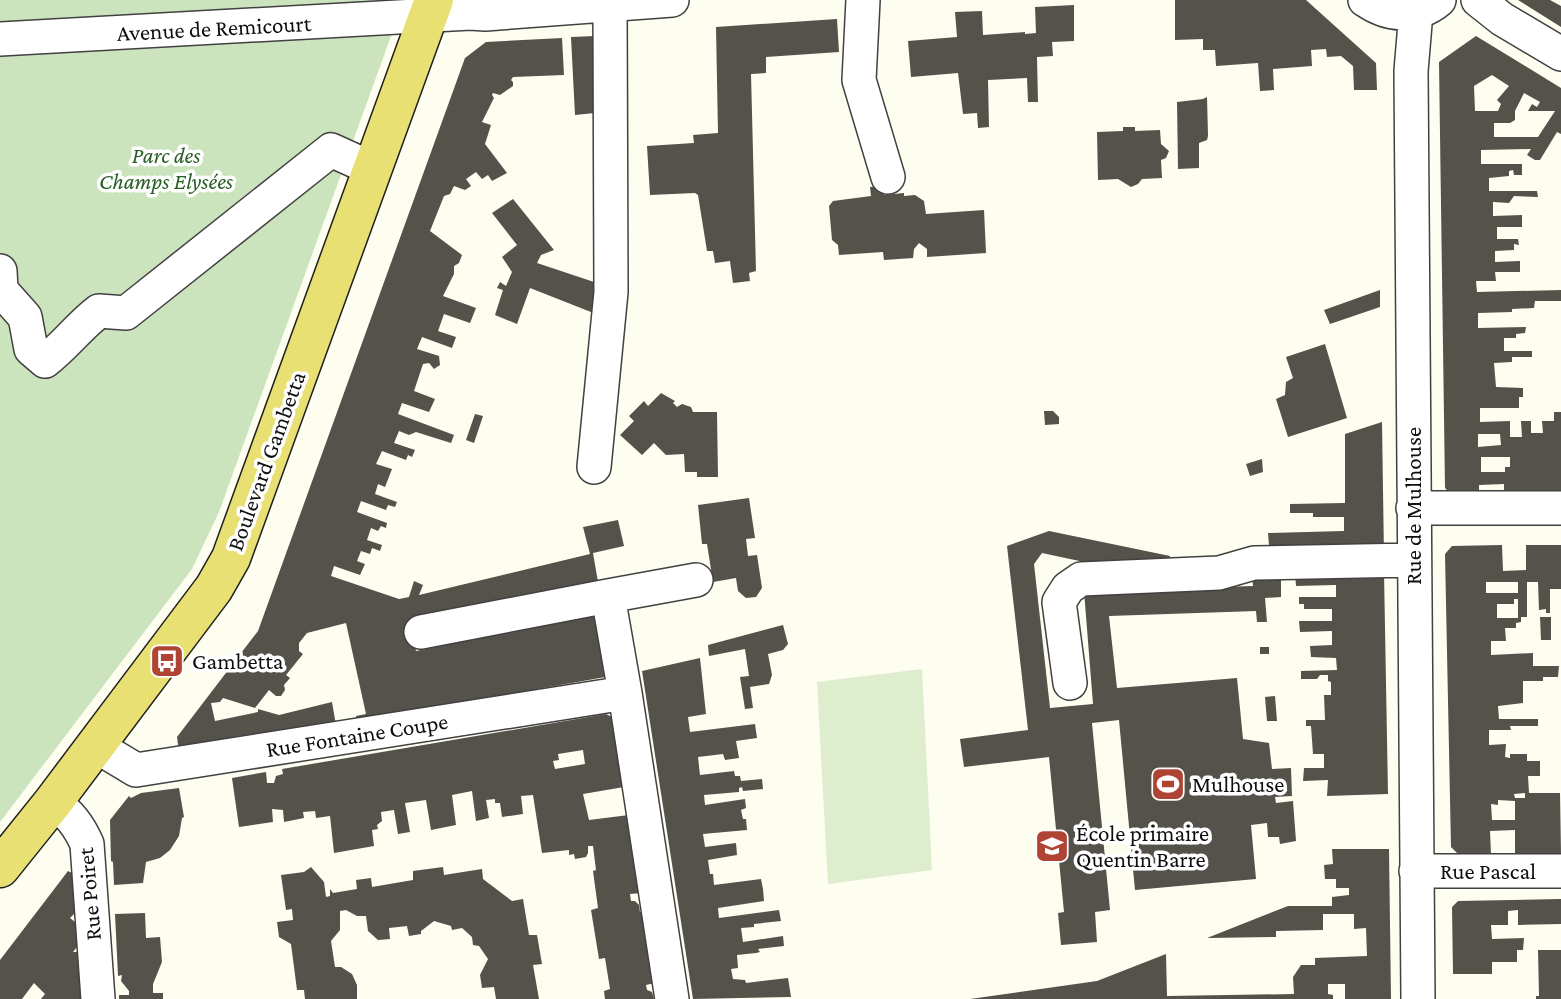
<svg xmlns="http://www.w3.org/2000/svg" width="1561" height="999" font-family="'Crimson Pro',serif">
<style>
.green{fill:#cbe4bd}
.pitch{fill:#ddedce}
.building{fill:#55514b;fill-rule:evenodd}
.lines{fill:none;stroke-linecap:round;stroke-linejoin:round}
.minor-casing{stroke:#414141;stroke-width:36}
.major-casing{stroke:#1f1f1f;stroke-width:41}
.minor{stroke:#fff;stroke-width:33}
.major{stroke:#e9e074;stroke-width:38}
.labels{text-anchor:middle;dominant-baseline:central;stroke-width:7;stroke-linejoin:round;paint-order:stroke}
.street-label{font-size:23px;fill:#0e0e0e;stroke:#fff}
.park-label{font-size:23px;font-style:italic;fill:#275e25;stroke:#fff}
.poi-label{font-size:23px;fill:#0e0e0e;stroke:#fff;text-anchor:start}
</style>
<rect width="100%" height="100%" fill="#fdfdf0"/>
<path class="green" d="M0,0H404L219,512L192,569L0,822Z"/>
<path class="pitch" d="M922,669L932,870L828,884L817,682Z"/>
<path class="building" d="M1175,0H1306L1376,63L1377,90H1354L1353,66L1341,56L1327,57L1326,49L1311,50L1312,66L1273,69L1274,90L1260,91L1258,63L1216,66L1215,50H1203V39L1175,40Z
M1518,0H1550L1561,6V27Z
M1074,5V41L1052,42L1053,56L1037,57L1038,102H1028L1027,78L988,80L989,127L978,128L977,113L963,114L958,73L911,77L908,41L957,37L955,12L982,11L983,35L1025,32V34L1036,33L1035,7Z
M837,19L839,52L766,57V73L751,74L756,271L749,273L750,281L733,283L730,261L715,263L713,251H707L698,195L695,193L650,195L647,146L694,143L693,135L718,133L716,27Z
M595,36V113L575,115L571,37Z
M1476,36L1561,88V134L1557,132L1540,160H1535L1527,155L1531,149L1481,150V164H1522V175H1514L1513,170L1509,171V176L1489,178V191H1537L1538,197L1514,196L1509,203L1493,202V216L1522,215V227H1497V239H1518L1519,245L1514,244V250L1495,251V262L1520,261V272H1495L1496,281H1476L1477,292L1561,290V301H1535L1534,308L1512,309V312L1478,313V328L1526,327L1525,333L1516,334V338H1504V351H1532V357H1512V362L1494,363L1496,387L1523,388V397H1519V408H1480V422L1510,421V437H1522L1521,421H1531V433H1543L1542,421H1554V412H1561V493L1504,494V484L1479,485V494H1451L1445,488L1439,62ZM1492,75L1509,86L1497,100L1501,104L1498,111H1475L1474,86ZM1524,93L1540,102L1537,107L1532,104L1528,111H1555L1538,137H1494V123H1510L1515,120V111ZM1478,434H1500L1501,445L1478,447ZM1481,457H1510V467H1505V472H1481Z
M562,38L564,75L513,77L511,80L513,82V86L500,95L493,93L492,95L494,98L482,122L491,125L485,144L507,173L492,181L488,175L482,179L476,172L466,179L471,186L465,190L454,186L450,194L444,196L430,231L462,255L459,263L454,266V274L443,296L476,308L470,323L444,314L438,331L456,337L452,348L422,337L417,349L439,356L440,365L434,369L429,363L423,364L414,391L435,399L429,412L402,403L398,414L454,435L451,443L416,432L409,435L399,431L394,443L415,450L412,457L408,455L406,460L382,451L376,464L392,469L385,487L378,484L375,494L397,502L395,507L388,505L386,510L361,501L357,512L387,523L386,528L381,526L378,531L371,528L367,540L382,545L380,551L372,548L370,554L361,551L357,561L365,564L360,575L334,566L331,576L399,599L409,597L414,581L423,585L419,595L590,554L583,527L618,520L624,546L593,553L598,582L410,624L416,651L596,613L611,676L357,721L356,716L366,714L346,623L307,633L299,643V651L303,654L286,675L290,678L284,685L285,690L281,696H276L269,690L255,708L223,698L220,702L211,703L215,721L258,712V709L279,715L332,702L336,725L179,752L177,737L258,631L465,58L486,42Z
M1207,97L1208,136L1207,140L1199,143V168L1178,169L1177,102L1203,99Z
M1123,127H1135V131L1160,130L1161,144L1169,151L1166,158L1161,160L1162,178L1142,179L1138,184L1131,187L1118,179L1098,180L1097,132L1123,131Z
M883,186L884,195L904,193V196L915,195L924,201L926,214L984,210L986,253L927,257V249L919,243L914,249L913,258L884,260L883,252L839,255L838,245L832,240L829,206L833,201L871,196L870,187Z
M513,199L554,250L541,255L537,263L597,283L596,314L530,288L517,324L495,315L503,290L497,288L500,282L506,286L512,272L502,257L517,245L492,213Z
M1380,290V307L1330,324L1324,310Z
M1325,344L1347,418L1288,437L1276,399L1285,395L1286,382L1293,378L1286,357Z
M661,393L675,401L673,403L677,407L682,404L691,407L693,412H717L718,477H697V472H685L684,454L666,455L654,443L642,455L620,435L634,421L629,416L644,401L648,406Z
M1044,411H1053L1059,417V424L1045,425Z
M475,414L483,416L474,443L466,440Z
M1382,422L1384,557L1292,548V545H1269L1268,533L1344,531V517H1313V513H1290V504L1345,503V434Z
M1262,459L1263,472L1250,476L1246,464Z
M749,498L755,538L746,539L748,556L757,555L762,588L756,597L746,598L738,591L736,578L713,582L707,544H702L698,505Z
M1049,531L1170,556L1168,570L1117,569L1042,553L1034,564L1050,708L1093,704L1084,591L1253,586L1252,573H1281V597L1265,598L1267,622H1257L1256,611L1109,616L1117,688L1237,678L1243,739L1269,743L1272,769L1291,768L1292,796L1275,797L1276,803L1293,801L1296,841L1280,844L1279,837H1268L1267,823L1251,825L1256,879L1135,890L1119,720L1092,723L1110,910L1095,912L1097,942L1061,945L1058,913L1064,912L1049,757L964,767L960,739L1028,730L1007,546Z
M1502,545L1503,571L1526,570V545H1561V589H1550V613H1546V609L1539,610L1538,582H1527V617H1521V622L1516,623V628H1505L1506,641H1491V655L1533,653V666H1559L1558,677H1543V681H1523V703L1498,706L1499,719H1538V726H1510L1511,730H1489V745L1506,744L1505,757L1510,758V754H1527V761H1540V776H1528L1529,793H1560L1561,853L1515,854V830L1490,831L1491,854L1459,855L1451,847L1445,554L1452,546ZM1486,582H1518V593H1486ZM1514,599H1518V618H1497V604H1514ZM1525,793V798H1515L1514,794ZM1498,800L1515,801V820H1492L1491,804L1498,805Z
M1384,572L1388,794L1327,796L1328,780L1303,781L1304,768H1324V754H1313L1311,726H1306V720H1325L1324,695H1331V682L1328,681V675H1320L1317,679H1301V671L1337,670L1336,658L1311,657L1310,646L1332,645V631L1300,632L1299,621H1332V609H1304V604H1299V597H1336V585L1296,586L1295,573Z
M1540,617H1551V640H1541Z
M783,625L788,644L783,650L768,654L772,675L769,684L750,687L753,708L745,709L740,677L749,676L745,649L709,656L708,645Z
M1260,647H1269V654H1260Z
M700,658L706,714L688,717L690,732L755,724L757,738L736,741L739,758L725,760L723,754L698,757L700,775L734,771L735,776H740L741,781L762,779L763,789L743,791L742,787L739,788V792L704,795L705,805L745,799L746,808L741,810L743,819H746L747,830L703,834L705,847L736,843L737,855L708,860L710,874H713L714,885L761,879L763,889L764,901L718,908L719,918L779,910L781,921L754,924V927L741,928L743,942L783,936L784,946L758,949L760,952L756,953L737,955L738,968L731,969L733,979L745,980L746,983L788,978L791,997L693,999L642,671Z
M1275,696L1277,721H1267L1265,697Z
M606,714L614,718L624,787L583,794L589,820L629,815L641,893L630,894L631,901H635L639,905L640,912H644L655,983L646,985L647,990L652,992L654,999H605L604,991L610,989L605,958L599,959L591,910L598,908L593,871L596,870L593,846H588V853L586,857L575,859L574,854L569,855V850L542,853L533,795L521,796L523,814L502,817L500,803H495V799L486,800L489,818L476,821L472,791L452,795L456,825L431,830L426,800L405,803L410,832L398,834L394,810L381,812L382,821L377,825L378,829L372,830L374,846L334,853L330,816L316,818L315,811L303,812L304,818L284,822L283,810L272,809L273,822L239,827L232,778L266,772L267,783H274L276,776L283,774L282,769ZM583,750L585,764L555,769L553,761L559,760L558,754Z
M179,788L184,817L182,818L179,836L170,850L160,858L146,862L143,883L114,885L113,862L111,861L110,820L129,796L131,798L141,793Z
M1332,849H1389L1391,999H1345V984H1328V994L1333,995V999H970L1097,981L1166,954L1167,996L1294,994L1293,977L1301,965H1315V958L1367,956L1366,928L1354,929V914H1323V930L1276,931V937L1207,938L1288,906H1332V897L1349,895V888H1336V879H1325L1324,865L1333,864Z
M311,867L324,882L326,897L330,896V889L333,893L357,889L356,880L371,878L372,887L413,880V871L443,867L444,875L482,869L483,879L512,901L523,899L529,935H537L542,964L533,965L539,999H496L494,987L482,988L480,975L488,959L479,946L473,945L472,937L462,928L452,930L451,926L434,921L421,931V934L409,936L407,926L389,928L390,939L378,940L368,931L366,916H357L346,910L340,911V930L331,941L335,967H341L352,974L357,985V999H305L304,990H297L291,944L279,937L277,922L293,920L292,909L286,910L281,875L304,872Z
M68,871L76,875L79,909L70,918L75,922H79L80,949L77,947L73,952H81L83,999H41L45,994L34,983L22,999H0V960Z
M1561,899V924L1518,925V910L1508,911V925H1491L1492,939L1524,938L1523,950H1517V962H1492V974H1453L1452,907L1458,901Z
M145,913L146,938L160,937L162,962L153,984V993H163V999H119V995H129V991L121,981L122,975L118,976L115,914Z
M1538,950H1561V999H1536V996H1539Z"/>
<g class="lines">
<g class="minor-casing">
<path id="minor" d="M863,0L859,80L888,177
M1365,0C1388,16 1416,19 1439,0
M1478,0L1502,19L1561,54
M1416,12L1411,71L1418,999
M0,39L470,13L485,14L672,0
M0,271L1,290L25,317L31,349L45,361C65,346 79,326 99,311L126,313L331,150L373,169
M594,467L611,292L610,4
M1413,508H1561
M608,596L696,580
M421,632L608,596L625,693
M1070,683L1059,602L1068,588L1081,579L1219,573L1254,563L1413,560
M96,746L136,770L625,693L672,999
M53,802C70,814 79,826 87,844L98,999
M1416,871H1561"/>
</g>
<g class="major-casing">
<path id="major" d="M0,868L53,802L214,588L231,558L434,0"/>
</g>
<use href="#minor" class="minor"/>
<use href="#major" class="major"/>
</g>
<defs>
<g id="bus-square" transform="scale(1.75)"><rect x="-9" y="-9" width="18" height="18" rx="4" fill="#af4435" stroke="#fff"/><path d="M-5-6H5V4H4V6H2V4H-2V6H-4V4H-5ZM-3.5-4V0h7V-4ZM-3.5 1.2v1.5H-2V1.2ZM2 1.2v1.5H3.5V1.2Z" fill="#fff"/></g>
<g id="stadium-square" transform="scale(1.75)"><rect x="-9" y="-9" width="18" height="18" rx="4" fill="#af4435" stroke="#fff"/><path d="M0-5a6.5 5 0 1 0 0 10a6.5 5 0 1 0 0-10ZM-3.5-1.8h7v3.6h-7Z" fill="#fff"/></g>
<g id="school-square" transform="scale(1.75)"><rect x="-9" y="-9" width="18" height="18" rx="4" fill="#af4435" stroke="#fff"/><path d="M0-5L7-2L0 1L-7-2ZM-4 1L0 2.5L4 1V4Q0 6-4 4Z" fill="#fff"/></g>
</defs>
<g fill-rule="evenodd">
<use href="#bus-square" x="167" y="661"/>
<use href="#stadium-square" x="1168" y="784"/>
<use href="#school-square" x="1052" y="846"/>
</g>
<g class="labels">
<g class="street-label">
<text transform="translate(214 28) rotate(-3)">Avenue de Remicourt</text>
<text transform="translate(266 461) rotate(-70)">Boulevard Gambetta</text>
<text transform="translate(1413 506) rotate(-90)">Rue de Mulhouse</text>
<text transform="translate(357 735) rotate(-9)">Rue Fontaine Coupe</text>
<text x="1488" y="871">Rue Pascal</text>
<text transform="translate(89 894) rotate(-95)">Rue Poiret</text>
</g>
<g class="park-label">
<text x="166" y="155">Parc des<tspan x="166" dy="26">Champs Elysées</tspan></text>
</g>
<g class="poi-label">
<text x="192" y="661">Gambetta</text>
<text x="1192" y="784">Mulhouse</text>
<text x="1076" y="833">École primaire<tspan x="1076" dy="26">Quentin Barre</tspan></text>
</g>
</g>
</svg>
